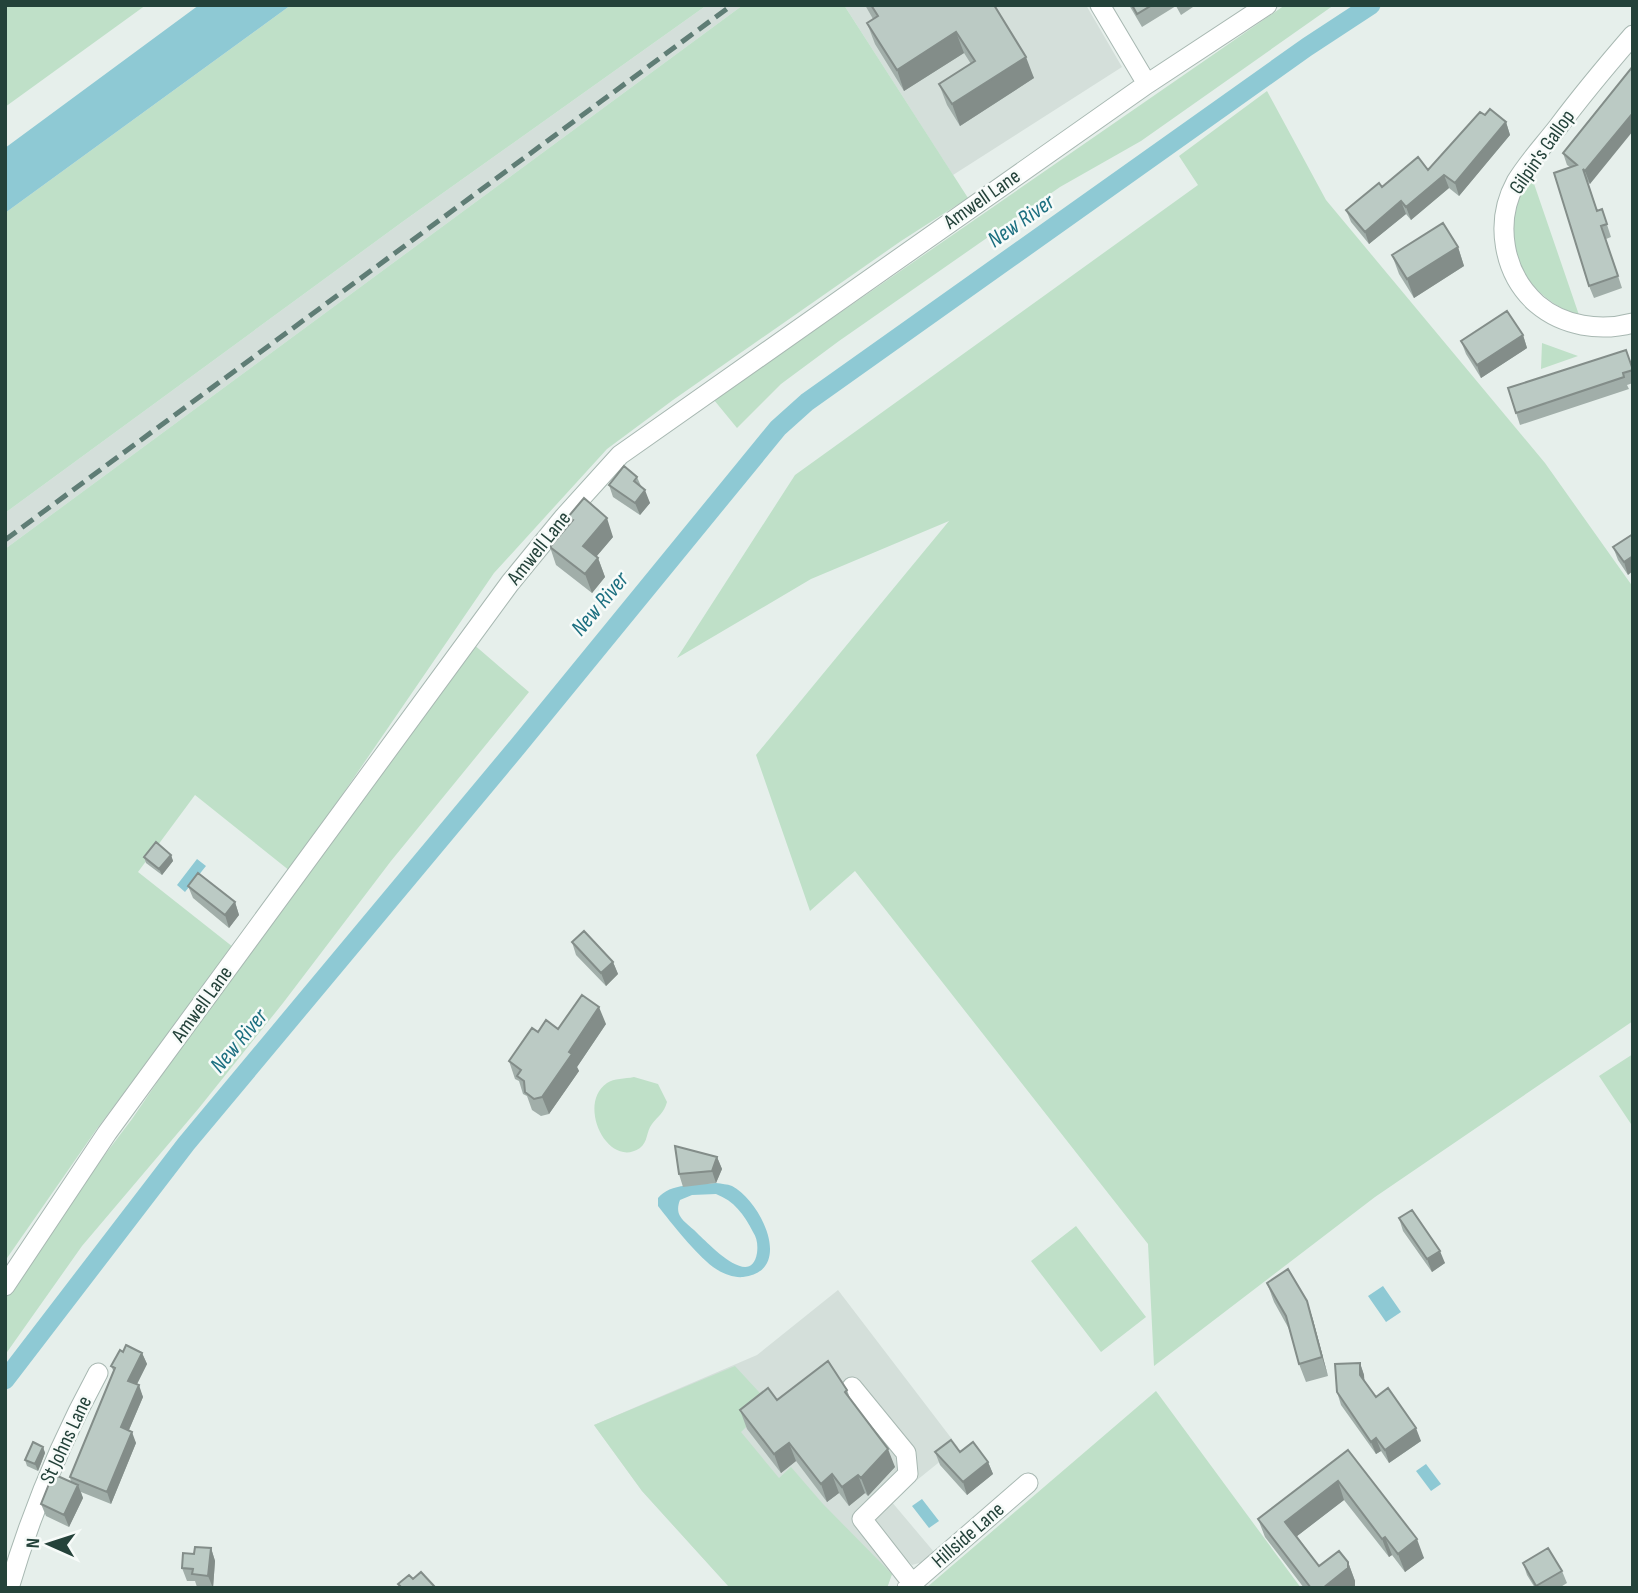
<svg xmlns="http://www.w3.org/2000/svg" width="1638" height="1593" font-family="'Sofia Sans Condensed',sans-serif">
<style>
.built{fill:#d4dfda}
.green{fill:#bfe0c8}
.water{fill:#8ec9d4;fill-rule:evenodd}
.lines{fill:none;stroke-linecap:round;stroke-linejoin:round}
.canal{stroke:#8ec9d4;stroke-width:19}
.minor-casing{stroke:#a8b8b2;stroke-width:21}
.minor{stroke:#fff;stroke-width:19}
.rail{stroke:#5f7d75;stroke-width:5;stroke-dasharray:14 7;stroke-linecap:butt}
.wall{fill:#a1aea9}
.shaded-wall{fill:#838d89}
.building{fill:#bbcac4;stroke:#838d89;stroke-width:2}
.labels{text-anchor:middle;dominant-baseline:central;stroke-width:5;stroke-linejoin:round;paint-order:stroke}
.street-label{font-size:21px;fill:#24423a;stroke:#f7fbf9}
.water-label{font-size:23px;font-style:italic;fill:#1c6f80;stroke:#f7fbf9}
</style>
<rect width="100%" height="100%" fill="#e6efeb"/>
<path class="built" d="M707,5H743L5,549V513L405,220Z
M844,5H1086L1122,67L953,175Z
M838,1290L958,1447L891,1501L934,1552L923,1562L912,1565L908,1561L892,1574L887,1588H730L642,1491L594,1425L757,1355Z"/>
<path class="green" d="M8,5H146L5,107V11Z
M291,5H707L405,220L5,513V213Z
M743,5H844L968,198L901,241L673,400L607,449L494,573L290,871L195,795L138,872L233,947L96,1130L5,1261V549Z
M1285,5H1334L1141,141L1060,187L839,341L781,384L737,428L714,400Z
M1267,91L1326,200L1545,463L1633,587V1021L1375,1197L1154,1366L1148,1244L855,871L810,911L756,755L949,521L811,579L677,658L795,475L1198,185L1179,156Z
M1531,175L1579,315C1516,295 1494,229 1531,175Z
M1542,343L1578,356L1541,369Z
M472,643L529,692L391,861L283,1003L199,1108L82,1246L5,1355V1299L72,1198L132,1119L223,986Z
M1633,1054V1127L1599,1076Z
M634,1077L658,1084L667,1102C664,1113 658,1116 652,1124C646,1132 648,1142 640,1148C608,1170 576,1104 607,1083C614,1078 625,1079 634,1077Z
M1076,1226L1146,1317L1101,1352L1031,1261Z
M735,1366L770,1404L741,1432L779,1478L791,1467L823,1504L892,1574L887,1588H730L642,1491L594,1425Z
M1156,1391L1301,1588H926Z"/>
<path class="water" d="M199,5H291L5,213V148Z
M197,859L206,866L185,892L177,885Z
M716,1183C722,1184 727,1184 732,1186C761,1201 795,1271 743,1277C733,1278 721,1273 713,1267C695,1253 672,1224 658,1206V1198C670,1183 698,1185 716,1183ZM716,1194C734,1201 744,1214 753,1232C757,1238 758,1245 757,1253C751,1289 710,1245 699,1235C694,1229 683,1222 680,1216C677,1211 678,1205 680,1200L692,1195Z
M1383,1286L1401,1312L1386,1322L1368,1296Z
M1426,1464L1441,1484L1431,1491L1416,1471Z
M922,1499L939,1521L929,1528L912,1506Z"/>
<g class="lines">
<path class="canal" d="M5,1380L186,1144L518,746L778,428L807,402L1307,47L1371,5"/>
<g class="minor-casing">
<path id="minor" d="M1100,5L1147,84
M1633,35C1607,65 1582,95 1558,127C1544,145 1528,162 1516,182C1494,222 1503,274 1537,304C1563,326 1600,332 1633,323
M5,1286L107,1133L510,583L564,517L620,455L1147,84L1267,5
M852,1387L906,1453L908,1474L862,1519L912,1583
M9,1588C31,1513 61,1441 98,1373
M907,1588L1028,1483"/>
</g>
<use href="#minor" class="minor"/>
<path class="rail" d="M5,540L732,5"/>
</g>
<path class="wall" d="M865,5H994L1034,78L960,126L947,105L939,84L971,64L964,53L904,91L875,44L867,23L873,19Z
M1129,5H1196L1181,15L1176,6L1142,27Z
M1633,66L1590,184L1587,181L1597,211L1602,209L1611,237L1606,239L1622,288L1594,298L1589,286L1570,167L1567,165L1563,153Z
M1485,115L1506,122L1510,135L1459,196L1449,188L1411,220L1406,214L1369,244L1351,222L1346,210L1382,187L1428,170Z
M1458,247L1464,266L1414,298L1399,274L1392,255Z
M1523,335L1527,348L1481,378L1466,354L1461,341Z
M1633,369V383L1627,385L1629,389L1520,425L1508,388Z
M637,477L641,486L650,503L640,515L613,497L609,485Z
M568,517L613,537L596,557L598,558L605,577L592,593L556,565L550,547L570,523Z
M1633,534L1628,575L1618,560L1613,547Z
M171,855L173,861L162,875L146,863L144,857Z
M188,886L235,902L239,915L229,928L193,898Z
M572,942L613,962L618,974L606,986L576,955Z
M606,1024L577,1067L579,1071L549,1114L541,1116L532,1110L527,1096L523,1094L519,1081L515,1079L509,1061L538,1032L558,1029Z
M717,1157L722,1169L716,1183L683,1187L679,1174Z
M1399,1218L1445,1263L1432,1272L1403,1231Z
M1267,1283L1307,1301L1313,1320L1328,1376L1306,1382L1299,1364L1289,1329L1274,1302Z
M123,1352L142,1353L147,1364L137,1384L143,1397L129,1430L136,1443L111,1504L81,1492L83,1498L69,1527L46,1516L41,1504L71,1482L70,1477L114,1372L111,1366Z
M1360,1363L1364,1375V1381L1376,1397L1421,1441L1389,1463L1381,1451L1376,1454L1341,1405L1337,1392Z
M847,1390L851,1401L895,1467L868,1496L865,1493L849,1506L839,1493L827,1502L796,1461L781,1473L747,1429L740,1410L777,1400Z
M43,1447L45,1453L38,1471L27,1466L25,1460Z
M1348,1450L1424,1558L1405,1572L1392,1555L1389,1557L1344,1500L1297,1536L1319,1566L1348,1562L1355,1581V1587L1353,1588H1304L1265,1537L1258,1519Z
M935,1452H960L988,1462L993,1474L967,1495L940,1465Z
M211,1548L215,1561L213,1588L197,1587L195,1581H187L182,1568L194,1554Z
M1523,1563L1562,1571L1567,1583L1559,1588H1535L1527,1575Z"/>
<path class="shaded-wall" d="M956,32L964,53L904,91L897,70Z
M1026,57L1034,78L960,126L952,104Z
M1633,113V131L1590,184L1585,171Z
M1506,122L1510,135L1459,196L1455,183Z
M1444,175L1449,188L1411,220L1406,207Z
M1401,201L1406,214L1369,244L1365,232Z
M1458,247L1464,266L1414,298L1407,279Z
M1523,335L1527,348L1481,378L1477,365Z
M645,490L650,503L640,515L635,503Z
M607,518L613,537L590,564L583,546Z
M1633,556V571L1628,575L1624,562Z
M598,558L605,577L592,593L585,574Z
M171,855L173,861L162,875L159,869Z
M235,902L239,915L229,928L225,915Z
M613,962L618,974L606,986L601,973Z
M599,1007L606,1024L577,1067L579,1071L549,1114L542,1097L569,1052Z
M717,1157L722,1169L716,1183L712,1171Z
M1440,1251L1445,1263L1432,1272L1427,1259Z
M1307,1301L1313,1320L1328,1376L1322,1357Z
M142,1353L147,1364L133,1392L128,1381Z
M1360,1363L1364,1375L1365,1387L1360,1375Z
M139,1385L143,1397L125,1439L121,1427Z
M1416,1428L1421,1441L1389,1463L1385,1450Z
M132,1432L136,1443L111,1504L107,1492Z
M1376,1438L1381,1451L1376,1454L1371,1442Z
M789,1443L796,1461L781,1473L774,1454Z
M43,1447L45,1453L38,1471L35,1464Z
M888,1449L895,1467L868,1496L861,1478Z
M988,1462L993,1474L967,1495L963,1482Z
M832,1474L839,1493L827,1502L821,1484Z
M858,1475L865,1493L849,1506L842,1487Z
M1338,1481L1344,1500L1292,1540L1285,1522Z
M78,1485L83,1498L69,1527L64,1515Z
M1385,1537L1392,1555L1389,1557L1382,1539Z
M1417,1539L1424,1558L1405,1572L1398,1554Z
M211,1548L215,1561L213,1588L208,1576Z
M1348,1562L1355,1581V1587L1353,1588H1323Z"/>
<path class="building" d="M871,5H994L1026,57L952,104L939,84L975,61L956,32L897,70L867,23L878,16Z
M1132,5H1152L1137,14Z
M1633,66V113L1585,171L1583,169L1597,211L1602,209L1607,224L1601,226L1618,276L1589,286L1554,173L1577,165L1563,153Z
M1490,109L1506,122L1455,183L1444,175L1406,207L1401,201L1365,232L1346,210L1379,183L1382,187L1418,157L1428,170L1480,112L1485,115Z
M1443,223L1458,247L1407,279L1392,255Z
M1507,311L1523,335L1477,365L1461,341Z
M1626,350L1633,370L1623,373L1624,377L1516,413L1508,388Z
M624,466L637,477L634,481L645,490L635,503L609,485Z
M584,498L607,518L583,546L598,558L585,574L550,547L573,520L568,517Z
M1633,534V556L1624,562L1613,547Z
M156,842L171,855L159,869L144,857Z
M198,873L235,902L225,915L188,886Z
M584,931L613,962L601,973L572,942Z
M582,995L599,1007L569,1052L572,1054L542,1097L534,1099L525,1092L524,1081L517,1076L521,1070L509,1061L532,1028L538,1032L546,1020L558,1029Z
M675,1146L717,1157L712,1171L679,1174Z
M1412,1210L1440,1251L1427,1259L1399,1218Z
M1288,1269L1307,1301L1322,1357L1299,1364L1286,1316L1267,1283Z
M126,1345L142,1353L128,1381L139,1385L121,1427L132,1432L107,1492L70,1477L115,1368L111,1366L120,1350L123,1352Z
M828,1361L847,1390L845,1392L888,1449L861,1478L858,1475L842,1487L832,1474L821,1484L789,1443L774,1454L740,1410L768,1388L777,1400Z
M1360,1363V1375L1376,1397L1388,1388L1416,1428L1385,1450L1376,1438L1371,1442L1337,1392L1335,1364Z
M951,1440L960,1452L973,1442L988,1462L963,1482L935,1452Z
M33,1442L43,1447L35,1464L25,1460Z
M1348,1450L1417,1539L1398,1554L1385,1537L1382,1539L1338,1481L1285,1522L1319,1566L1339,1551L1348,1562V1568L1323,1588H1311L1258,1519Z
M53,1474L78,1485L64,1515L41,1504Z
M195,1547L211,1548L208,1576L192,1574L193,1569L182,1568L183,1553L194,1554Z
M1548,1548L1562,1571L1536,1586L1523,1563Z
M421,1572L434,1586L433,1588H402L398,1584L409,1575L413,1579Z"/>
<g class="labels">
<g class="street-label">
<text transform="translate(1542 152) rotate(-55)">Gilpin's Gallop</text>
<text transform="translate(982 199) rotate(-35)">Amwell Lane</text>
<text transform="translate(539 548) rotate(-51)">Amwell Lane</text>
<text transform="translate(202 1004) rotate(-54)">Amwell Lane</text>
<text transform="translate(66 1440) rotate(-65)">St Johns Lane</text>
<text transform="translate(968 1535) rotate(-41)">Hillside Lane</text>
</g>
<g class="water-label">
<text transform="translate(1021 221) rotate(-35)">New River</text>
<text transform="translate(600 604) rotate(-50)">New River</text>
<text transform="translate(239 1041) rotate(-50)">New River</text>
</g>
</g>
<rect width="1638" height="1593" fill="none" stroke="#24423a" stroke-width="14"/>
<g transform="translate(49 1544) rotate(273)" stroke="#f7fbf9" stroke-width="5" paint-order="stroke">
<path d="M0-5L12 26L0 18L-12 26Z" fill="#24423a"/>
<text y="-10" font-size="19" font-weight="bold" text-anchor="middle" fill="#24423a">N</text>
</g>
</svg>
